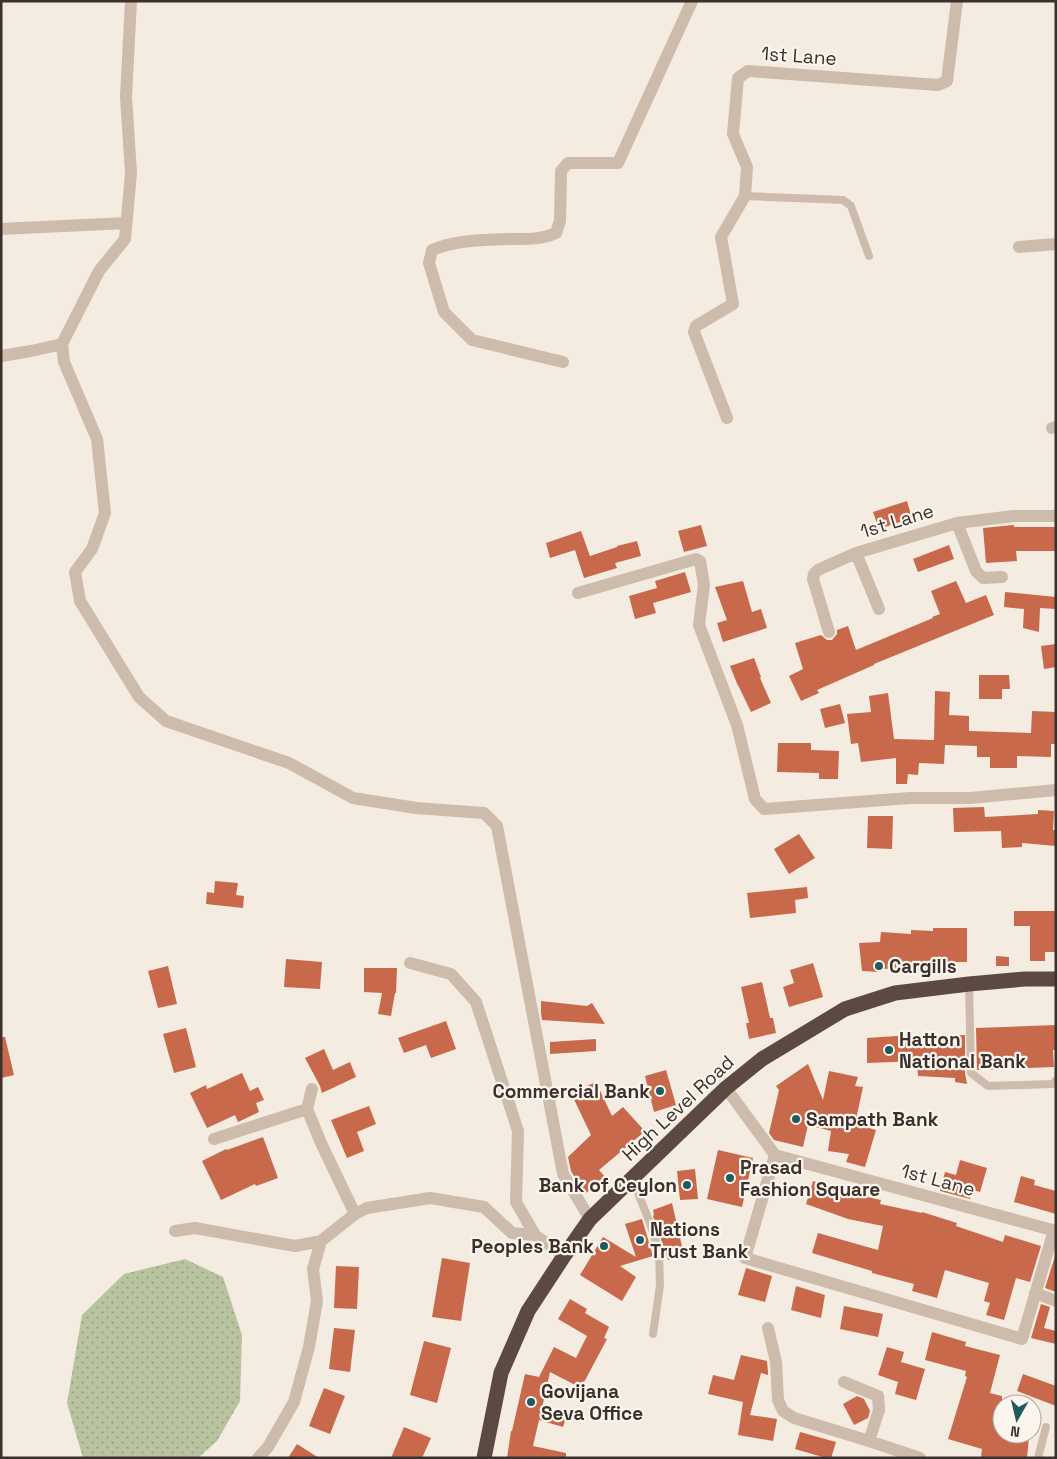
<svg xmlns="http://www.w3.org/2000/svg" width="1057" height="1459" font-family="'Space Grotesk',sans-serif">
<style>
.park{fill:url(#park-dots)}
.building{fill:#c8694b}
.lines{fill:none;stroke-linecap:round;stroke-linejoin:round}
.lane{stroke:#cdbbac;stroke-width:8}
.street{stroke:#cdbbac;stroke-width:12}
.highway{stroke:#5c4a42;stroke-width:15}
.poi-dot{fill:#1f5a5e;stroke:#fbf5ee;stroke-width:2}
.labels{text-anchor:middle;dominant-baseline:central;stroke-width:4.5;stroke-linejoin:round;paint-order:stroke}
.street-label{font-size:19px;fill:#3b302b;stroke:#fbf5ee}
.poi-label{font-size:19px;font-weight:bold;fill:#3b302b;stroke:#fbf5ee;text-anchor:start}
</style>
<defs>
<pattern id="park-dots" width="8" height="8" patternUnits="userSpaceOnUse" patternTransform="scale(1.25)"><rect width="8" height="8" fill="#b8c4a0"/><path d="M2 2h.1M6 6h.1" fill="none" stroke="#97a083" stroke-width="1.8" stroke-linecap="round"/></pattern>
</defs>
<rect width="100%" height="100%" fill="#f4ebe1"/>
<path class="park" d="M185,1259L223,1277L242,1335L240,1401L217,1441L198,1458H83L67,1403L82,1315L124,1274Z"/>
<path class="building" d="M907,501L912,518L879,529L873,512Z
M701,525L707,546L684,552L678,531Z
M1014,525V527H1056V551H1016L1017,561L986,563L983,528Z
M581,531L590,556L617,547V546L637,541L641,556L615,563L617,568L584,578L575,550L550,558L546,543Z
M949,545L954,559L918,572L913,559Z
M685,572L691,592L653,603L656,613L635,619L629,596L657,588L655,581Z
M743,581L752,612L761,609L767,628L723,642L717,623L727,620L715,587Z
M956,581L966,603L986,595L994,615L874,664V665L817,690L819,693L801,701L789,676L803,669L795,643L821,635L827,640H832L837,634V630L848,626L856,650L933,618L932,617L940,614L931,591Z
M1005,592L1056,597V609L1040,608L1039,632L1023,628L1024,609L1004,607Z
M1056,644V667L1044,669L1041,646Z
M754,658L761,677L760,678L771,703L751,712L738,685V686L730,666Z
M979,675H1009L1010,689H1002V699H979Z
M935,691L950,692L949,715L969,716V731L1031,733L1032,711L1056,712V744H1051V757L1017,756V768H990V757H977V746L945,745L944,764L919,763L918,775L908,774L907,784H896V758L861,762L858,743L851,744L847,714L871,712L869,696L888,693L894,739L934,740Z
M840,704L845,723L825,728L820,709Z
M778,743H811V750L839,751L838,779H819V773L777,772Z
M984,807L985,817L1038,814V810L1054,811L1053,830H1056V846L1022,843V847L1002,848L1001,831L954,832L953,808Z
M868,816H893L892,849L867,848Z
M799,834L815,858L789,874L774,849Z
M215,881L238,883L236,895L244,896L243,908L206,904L207,892L214,893Z
M807,887L808,898L795,900L796,913L750,918L747,893Z
M1014,911H1056V952H1045V961H1030V926H1014Z
M933,928H967V962H928L927,972L909,970V968L881,969V972L862,971L859,943L880,942L881,932L911,934V930L933,931Z
M996,956L1009,957V966H996Z
M286,959L322,962L320,989L284,987Z
M813,963L823,997L789,1007L783,987L794,983L790,970Z
M168,966L177,1004L158,1008L148,971Z
M364,968H397L396,993H395L391,1016L378,1014L382,993L364,992Z
M762,982L770,1018H773L776,1033L749,1039L746,1023H749L741,987Z
M541,1001L587,1006L592,1003L605,1024L542,1020L541,1013Z
M446,1021L456,1049L431,1058L426,1045L404,1053L398,1038Z
M1056,1025V1050H1053L1054,1067L977,1070L976,1028Z
M186,1028L196,1067L174,1073L163,1034Z
M911,1035V1037L965,1035V1073L967,1084L955,1082V1078L918,1076L917,1061L867,1063V1038Z
M1,1037H5L14,1075L1,1078Z
M596,1039V1051L550,1054V1042Z
M324,1049L333,1070L350,1062L356,1077L322,1093L320,1086L305,1058Z
M808,1064L823,1100L829,1071L858,1077L855,1086L863,1087L855,1124L876,1130L865,1167L846,1162L849,1154L828,1151L831,1131L808,1125L803,1147L774,1140L769,1133L779,1090L776,1086Z
M666,1070L676,1105L654,1112L645,1076Z
M242,1073L250,1091L258,1087L264,1100L256,1103L259,1112L238,1122L235,1115L207,1128L190,1093L206,1085L207,1089Z
M596,1082L612,1116L623,1107L643,1129V1133L599,1170L605,1177L585,1194L571,1171L568,1157L591,1135L571,1093Z
M369,1106L376,1124L357,1132L364,1151L347,1158L331,1120Z
M263,1137L278,1178L256,1186L255,1184L221,1200L202,1161L226,1149L227,1150Z
M718,1150L753,1158L742,1207L707,1199Z
M960,1160L987,1168L980,1192L973,1190L970,1199L940,1191L945,1172L956,1175Z
M695,1169L698,1199L680,1200L677,1171Z
M1021,1176L1035,1180L1034,1185L1056,1191V1214L1014,1202Z
M813,1181L854,1194L881,1200L880,1204L922,1213V1212L957,1223L956,1226L1003,1242L1005,1235L1041,1246L1030,1282L1016,1278L1004,1320L986,1315L990,1303L984,1301L989,1283L945,1270L937,1298L912,1291L914,1284L872,1273V1271L812,1253L818,1233L878,1250L883,1226L848,1219L806,1204Z
M672,1203L684,1255L668,1260L653,1216L654,1215L653,1210Z
M642,1219L653,1256L620,1266L636,1277L622,1301L580,1275L603,1237L636,1257L625,1224Z
M1056,1253V1292L1045,1288Z
M442,1258L470,1263L461,1321L432,1317Z
M336,1266L359,1267L357,1309L334,1308Z
M746,1268L772,1276L765,1302L738,1295Z
M796,1286L825,1295L821,1318L791,1310Z
M570,1299L587,1309L585,1313L609,1327L604,1338L607,1339L581,1388L550,1372L542,1408L567,1415L563,1427L539,1420L533,1446L566,1453V1458H507L511,1431H512L525,1374L539,1377L554,1347L576,1358L587,1336L558,1319Z
M1041,1304L1050,1307L1044,1328L1056,1331V1344L1031,1338Z
M844,1306L883,1314L878,1337L840,1329Z
M334,1328L355,1330L350,1372L329,1369Z
M932,1332L966,1342L965,1346L1000,1355L990,1393L1002,1396V1434L1029,1437L1027,1458H981L982,1449L948,1439L967,1377L965,1376L966,1371L925,1360Z
M424,1341L451,1348L437,1403L410,1395Z
M887,1347L904,1352L901,1362L925,1369L916,1400L895,1394L898,1382L878,1375Z
M741,1355L767,1361L768,1372V1375L761,1373L750,1415L777,1419L773,1441L738,1435L743,1402L708,1394L713,1375L734,1380Z
M1023,1374L1056,1386V1406L1017,1391Z
M324,1388L345,1396L330,1434L309,1426Z
M857,1396L864,1399L870,1411L868,1418L854,1425L843,1404Z
M404,1427L431,1438L422,1458H391Z
M800,1432L836,1442L831,1458H826L795,1449Z
M297,1444L319,1458H288Z"/>
<g class="lines">
<path class="lane" d="M745,196L843,200L851,206L869,256
M969,984L971,1073L988,1086L1053,1084L1056,1080
M632,1178L650,1223L659,1252L660,1285L653,1334
M1038,1458L1046,1427"/>
<path class="street" d="M131,1L126,97L131,173L125,239L99,271L62,344L64,362L97,439L105,513L92,549L75,572L80,601L139,697L166,721L289,763L353,798L416,808L484,813L497,826L563,1174L590,1219
M1,229L126,223
M1019,247L1056,244
M1,356L31,351L62,344
M563,362L472,340L444,312L429,263L432,250C456,240 483,240 509,239C526,239 540,240 556,233L560,221L561,171L568,163H618L692,1
M727,418L694,332L696,326L733,304L721,237L745,196L747,167L733,134L738,78L748,71L938,85L947,81L957,1
M1052,428L1056,427
M957,523L976,571L983,578L1002,577
M856,553L879,609
M578,593L696,559L700,561L704,585L699,625L737,725L755,799L764,809L910,798H970L1056,790
M829,632L813,579L814,574L818,570L856,553L957,523L1014,516H1056
M410,963L451,974L476,1002L518,1131L516,1202L535,1235
M726,1088L775,1155L1056,1231
M312,1089L307,1109L321,1143L355,1214
M214,1139L307,1109
M775,1155L745,1258L1022,1339L1054,1230
M175,1231L195,1228L295,1246L321,1241L355,1214L367,1208L430,1198L484,1207L512,1233L535,1235L564,1256
M1035,1293L1056,1301
M768,1328L776,1362L778,1400L783,1411L794,1418L869,1441
M844,1382L878,1396L879,1410L869,1441L920,1458
M258,1458L268,1447L294,1402L309,1347L317,1301L313,1269L321,1241"/>
<path class="highway" d="M484,1458L501,1373L528,1311L564,1256L590,1219L726,1088L762,1059L845,1009L895,993L969,984L1025,979H1056"/>
</g>
<g class="poi-dot">
<circle cx="879" cy="966" r="5"/>
<circle cx="889" cy="1050" r="5"/>
<circle cx="660" cy="1091" r="5"/>
<circle cx="796" cy="1119" r="5"/>
<circle cx="730" cy="1178" r="5"/>
<circle cx="687" cy="1185" r="5"/>
<circle cx="640" cy="1240" r="5"/>
<circle cx="604" cy="1246" r="5"/>
<circle cx="531" cy="1402" r="5"/>
</g>
<g class="labels">
<g class="street-label">
<text transform="translate(799 56) rotate(4)">1st Lane</text>
<text transform="translate(897 521) rotate(-17)">1st Lane</text>
<text transform="translate(678 1108) rotate(-43)">High Level Road</text>
<text transform="translate(938 1180) rotate(15)">1st Lane</text>
</g>
<g class="poi-label">
<text x="889" y="966">Cargills</text>
<text x="899" y="1039">Hatton<tspan x="899" dy="22">National Bank</tspan></text>
<text x="650" y="1091" text-anchor="end">Commercial Bank</text>
<text x="806" y="1119">Sampath Bank</text>
<text x="740" y="1167">Prasad<tspan x="740" dy="22">Fashion Square</tspan></text>
<text x="677" y="1185" text-anchor="end">Bank of Ceylon</text>
<text x="650" y="1229">Nations<tspan x="650" dy="22">Trust Bank</tspan></text>
<text x="594" y="1246" text-anchor="end">Peoples Bank</text>
<text x="541" y="1391">Govijana<tspan x="541" dy="22">Seva Office</tspan></text>
</g>
</g>
<rect width="1057" height="1459" fill="none" stroke="#3b302b" stroke-width="5"/>
<g transform="translate(1017 1419) rotate(188)"><circle r="24" fill="#fbf5ee" stroke="#aea6a0"/>
<path d="M0-4L9 19L0 12L-9 19Z" fill="#1f5a5e"/>
<text y="-8" font-size="14" font-weight="bold" text-anchor="middle" fill="#3b302b">N</text>
</g>
</svg>
